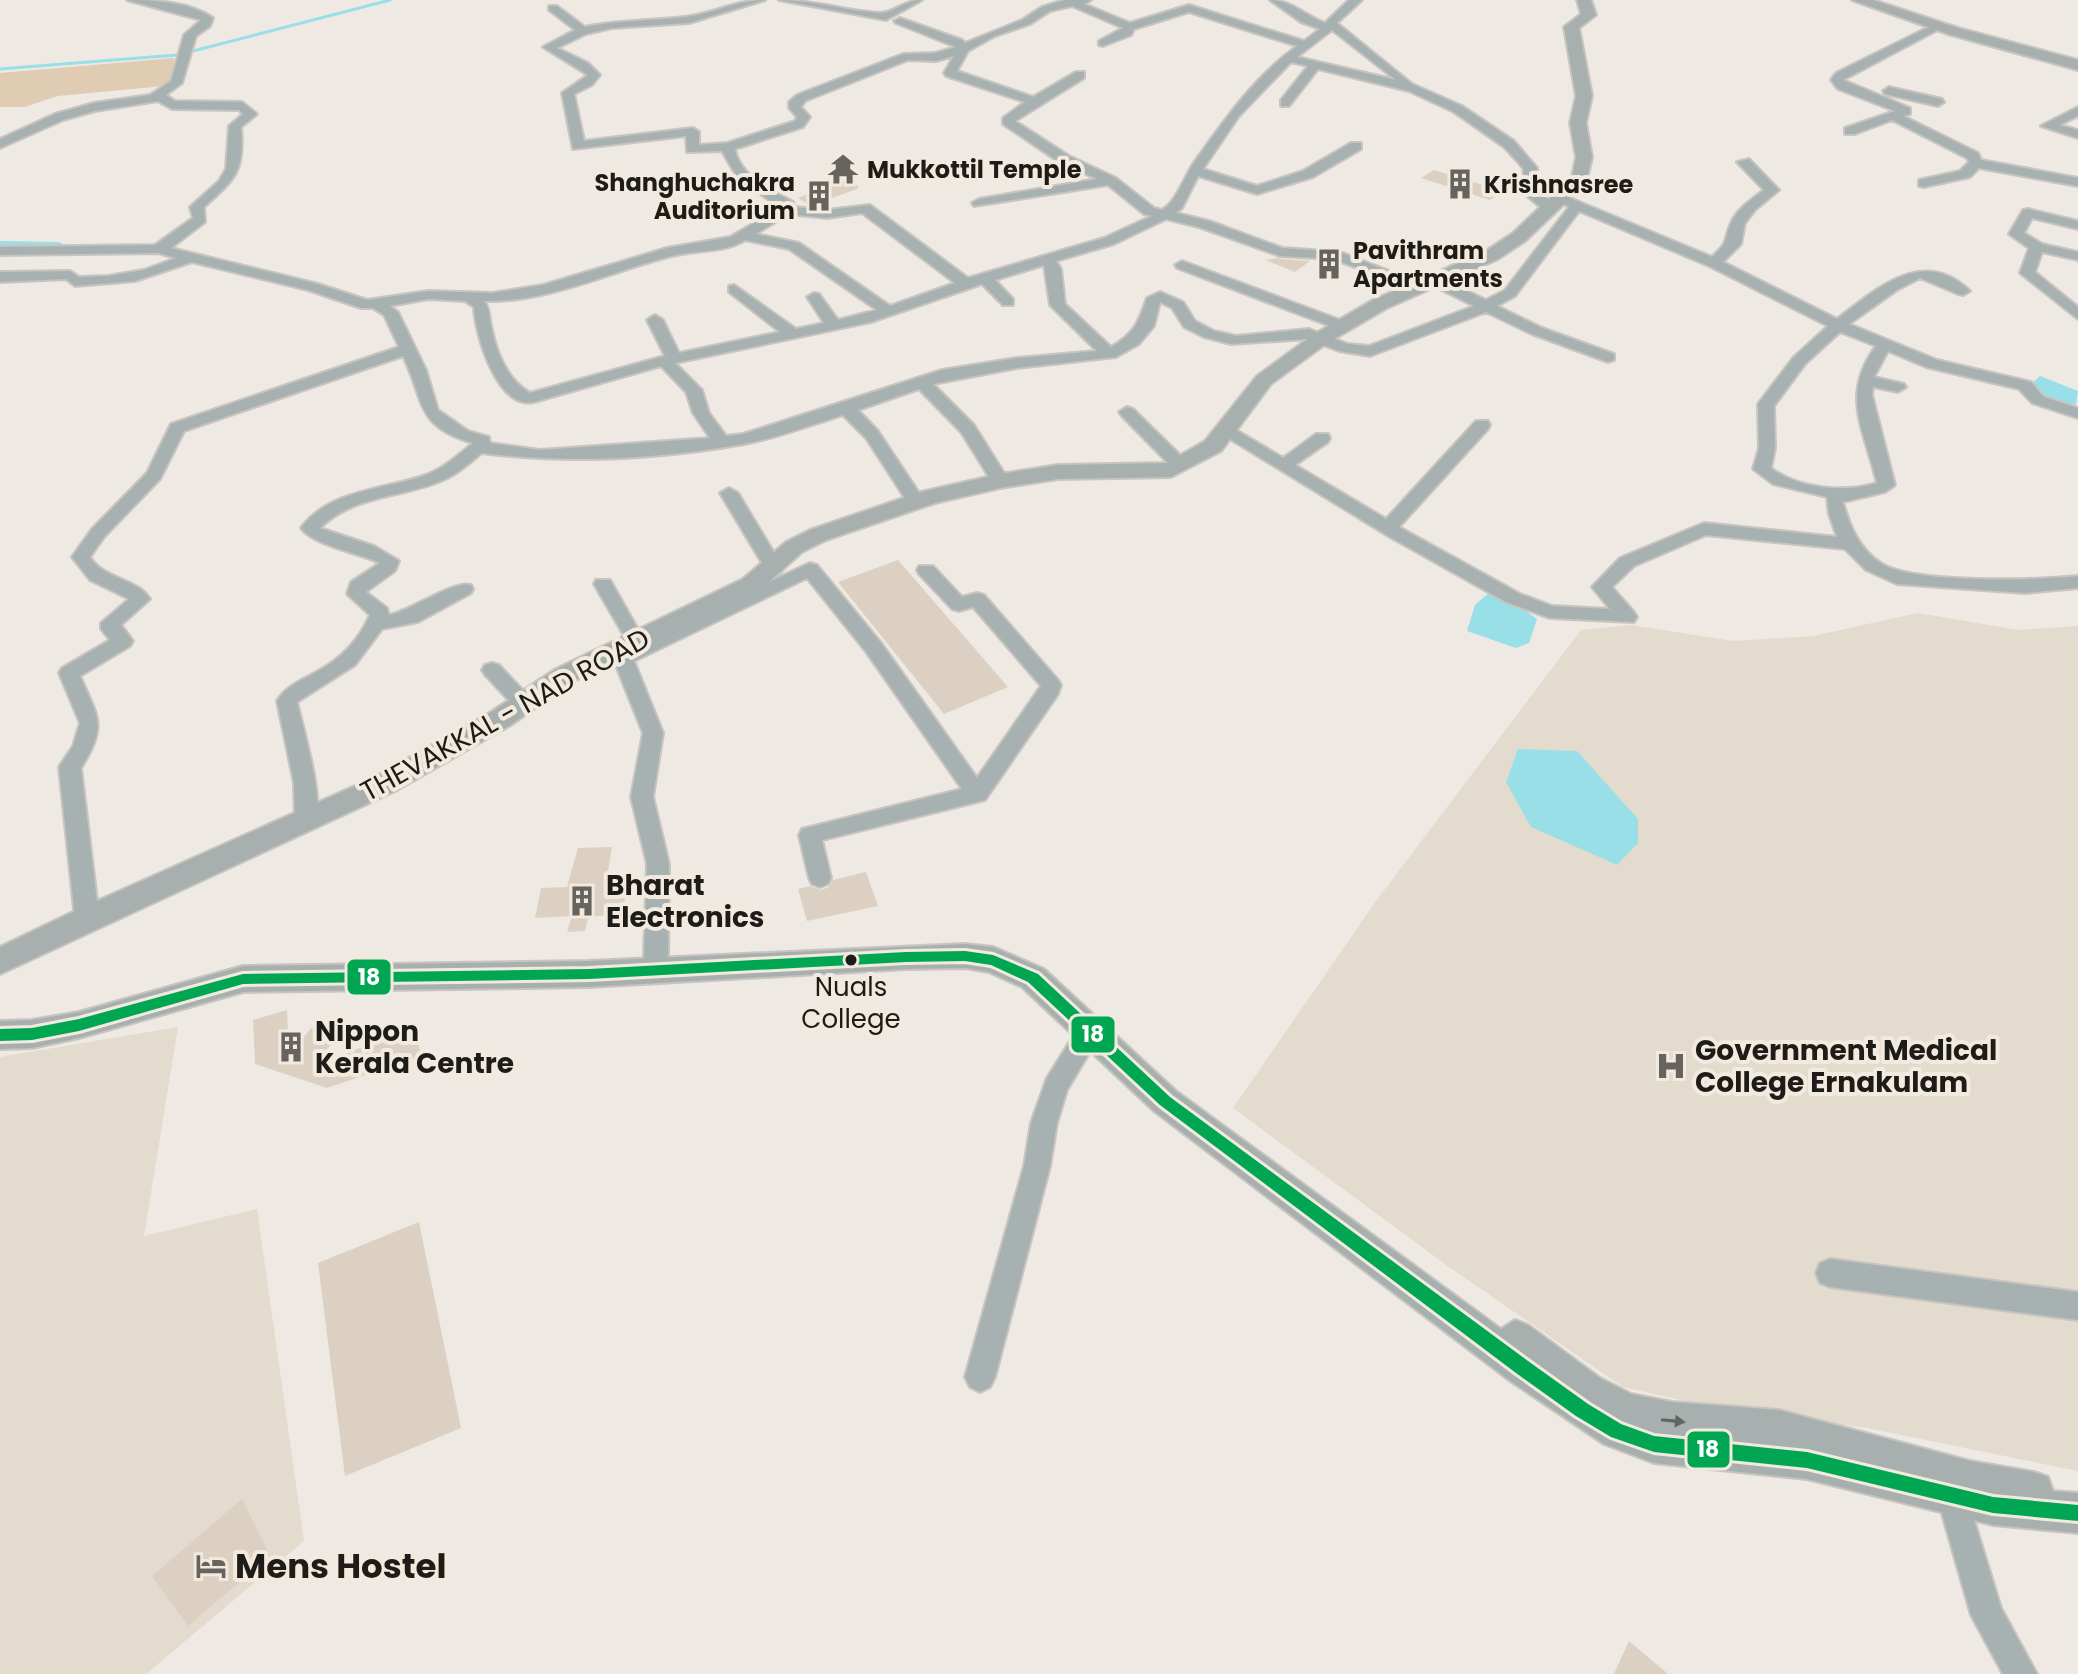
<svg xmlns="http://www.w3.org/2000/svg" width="2078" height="1674" font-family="Poppins,sans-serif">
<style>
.built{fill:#e4dbcf}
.green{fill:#dfccb2}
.water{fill:#99dfe7}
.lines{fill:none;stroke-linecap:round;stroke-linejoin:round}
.stream{stroke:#99dfe7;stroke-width:3}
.canal{fill:#99dfe7;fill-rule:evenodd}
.building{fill:#dbd0c1}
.minor-casing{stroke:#c8c4bf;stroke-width:4}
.major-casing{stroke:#c8c4bf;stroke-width:4}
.minor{fill:#a8b1b1;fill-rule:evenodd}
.major{fill:#a7b0ae;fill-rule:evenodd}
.bus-1-casing{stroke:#f2eadf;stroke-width:6}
.bus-1{fill:#00a651;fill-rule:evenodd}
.oneway{fill:#626663}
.bus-dot{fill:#1e1c18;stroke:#f2eadf;stroke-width:3}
.labels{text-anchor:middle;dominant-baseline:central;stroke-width:8;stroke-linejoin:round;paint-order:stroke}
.far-poi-label{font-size:24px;font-weight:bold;fill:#1e1c18;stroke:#f2eadf;text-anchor:start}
.bus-label{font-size:26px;fill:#1e1c18;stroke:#f2eadf}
.street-label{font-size:28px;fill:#1e1c18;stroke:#f2eadf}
.poi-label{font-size:28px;font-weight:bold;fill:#1e1c18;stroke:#f2eadf;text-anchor:start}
.near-poi-label{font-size:34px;font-weight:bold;fill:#1e1c18;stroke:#f2eadf;text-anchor:start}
.line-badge{stroke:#f2eadf;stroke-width:3}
.badge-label{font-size:22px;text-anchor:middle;font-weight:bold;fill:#fff}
</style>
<rect width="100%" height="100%" fill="#eee9e3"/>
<path class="built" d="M1918,613L2018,630L2078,626V1471L1867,1428L1725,1410L1623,1387L1449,1267L1233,1108L1376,901L1581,630L1631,625L1733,641L1813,636Z
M178,1027L144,1236L257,1209L304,1541L146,1674H0V1057Z"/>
<path class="green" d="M174,58C175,69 175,81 164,86L58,96L24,107H0V73Z"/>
<path class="water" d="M2040,376L2078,391L2076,405L2041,398L2031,384Z
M1490,592L1516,604L1537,619L1529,643L1516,648L1467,631L1475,605Z
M1518,749L1577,751L1638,819V843L1617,865L1531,827L1506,782Z"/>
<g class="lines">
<path class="stream" d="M193,51L390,0
M0,69L177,55"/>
<path class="canal" d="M0,241L59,242L64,245L59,248L0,247Z"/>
</g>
<path class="building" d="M1434,170L1503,191L1490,200L1421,178Z
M851,178L859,188L811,206L798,198Z
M1278,258L1280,259L1310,261L1295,272L1266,260Z
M898,560L1008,687L944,714L838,582Z
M612,847L606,883H627L623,914L588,917L585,931L567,932L572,916L535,918L541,888L567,887L578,848Z
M866,872L878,906L807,921L798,889L810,886L821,890L829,887L833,880Z
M287,1010L289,1056L311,1028L337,1037L316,1063L415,1029L421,1056L327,1088L255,1064L253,1020Z
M419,1222L461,1428L345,1476L318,1263Z
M242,1499L270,1556L188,1626L152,1576Z
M1629,1641L1668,1674H1614Z"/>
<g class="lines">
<g class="minor-casing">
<path id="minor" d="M127,0C155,0 190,2 213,18L210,26L196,36L182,83L166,95L175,101L242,102L257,114L241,127C245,172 235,179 204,207L205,222L171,248L318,284L367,300L428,291L492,293L543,285L667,248L730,237L780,208L737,177L722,151L687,152L686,136L573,149L562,93L588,75L543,47L575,30L549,10V6H557L585,27C618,20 651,21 685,17C712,14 736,0 765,0L689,23L612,28L586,34L557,48L588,63L600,75L592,85L574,94L584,141L693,128L699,132V145L727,143L795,121L797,117L789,108V102L797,95L903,54L935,53L956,47L896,23L894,21L900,18L962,40L965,43L1022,20L1042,7L1064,0H1091L1084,4L1130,23L1189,5L1304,41L1320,29L1301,22L1270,0C1291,0 1306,16 1325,23L1349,0H1362L1337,23L1412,84L1462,106L1514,141L1537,168L1539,192L1554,204V210H1544L1527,196L1523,168L1517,161L1504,147L1454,112L1409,91L1318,69L1289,106H1281V100L1308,66L1291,62L1239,116L1203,169L1257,186L1303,171L1351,143H1361V149L1313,177L1257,194L1198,176L1182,208L1176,213L1209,221L1282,248L1340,252L1430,287L1428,290H1418L1333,259L1280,256L1199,227L1166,219L1114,244L1056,261L1061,269L1065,304L1111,347C1134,334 1139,322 1147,298L1160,292L1183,302L1195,321L1214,331L1236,336L1309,329L1348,344L1369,346L1474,306L1430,284V278H1440L1486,300L1505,290L1569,207L1558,200L1565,196L1712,257C1731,239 1722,243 1731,223C1737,209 1752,199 1764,190L1737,162L1749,159L1779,190L1755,210L1745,223L1741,244L1723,262L1837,319C1878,288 1923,246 1970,291L1963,295L1958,294L1920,278L1897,290L1849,324L1937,360L2031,382L2044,397L2078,408V418L2032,403L2019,389L1926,367L1888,351L1874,377L1904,384L1906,387L1898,392L1873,387L1872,395L1895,485L1885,492L1843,502C1850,527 1859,549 1882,564C1914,584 2037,580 2078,576V588L2025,593L1897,584L1866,570L1845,549L1706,535L1634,566L1612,587L1634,612L1637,617L1634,622L1550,618L1506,602L1390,537L1217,431L1225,426L1231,427L1283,458L1316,434H1328L1330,438L1328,442L1295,465L1386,519L1476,421H1488L1490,425L1488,429L1399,527L1520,594L1552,606L1610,609L1592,587L1620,558L1704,523L1837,537L1829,514L1827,497L1773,484L1753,469L1759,448L1758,404L1793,358L1828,326L1709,266L1579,211L1515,296L1497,306L1542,328L1614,354V360L1608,362L1532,334L1486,312L1370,356L1339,351L1307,339L1231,344L1204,337L1184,327L1172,308L1160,302L1154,326L1139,344L1116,357L1017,368L933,384L974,425L1009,481L1006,485H994L961,432L919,389L858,410L878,431L925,502L916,507L910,506L866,438L843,415C811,425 777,438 744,444C659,459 568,464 482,453C469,463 457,475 441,481C401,498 353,495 320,528L374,546L399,561L395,571L366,592L387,608L389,615C411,611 453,580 471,585L473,589L471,593L418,622L382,629L355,665L297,702C303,729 326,803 314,826L306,828L298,826L295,820L294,783L277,701C287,685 303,680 318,671C342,658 359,640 370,615L347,594L351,582L380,563C359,553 313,545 301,528C330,489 384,490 426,475C444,468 458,455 473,443C414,426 425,400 403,356L184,431L160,479L104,537L90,557C104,580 137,578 150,599L121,625L133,641L130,646L80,676C98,718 108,725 81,768L99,918L95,925L87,927L79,925L75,918L59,767L73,746L80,723L59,673L62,668L110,640L101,629V623L129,599L90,580L72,557L92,529L147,473L171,424L399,347L384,315L373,308H361L308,290L192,262L135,281L75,286L66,279L0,282V272H3L70,271L79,277L108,276L144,270L176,258L158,253L0,255V247L155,245L193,218L190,207L219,181L226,169L229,126L243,114L239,110L172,109L158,101L95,111L63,120L0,148V139L55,114L94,103L150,95L171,81L184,35L201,20ZM1072,6L1123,28L1099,41V45L1103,46L1131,35L1134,29L1189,12L1297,46C1254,77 1223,122 1193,164C1184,178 1176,202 1162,210L1154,208L1116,178L1069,156L1015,121L1084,78V72H1076L1033,97L957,71L968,51L995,36L1030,24L1050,11ZM1332,30L1396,80L1297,57ZM954,56L944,73L946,76L1025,102L1003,118V124L1059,162L1097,179L979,199L972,203L974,206L1108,185L1144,214L1152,216L1104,238L968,278L870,205L827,210L794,207L793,202C771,190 739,176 735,149L803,127L810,117L801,107L805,101L908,60L936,61ZM862,213L955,283L890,306L799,243L756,234L788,214L827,218ZM745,240L789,249L877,310L838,320L819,294L814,293L807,297L824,323L796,329L734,285L729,286V292L780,332L679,353L663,320L655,315L647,320L665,356L530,393C507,380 496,351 491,326C489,317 490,308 484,301C548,303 611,271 672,256C695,250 725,253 745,240ZM1044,265L1050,305L1097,351L1017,358L942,370L743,434L726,436L709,413L702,390L675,363L871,322L982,284L1003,305H1013V299L995,280ZM428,299L465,301L474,307C475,334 497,410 534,402L661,366L686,392L693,413L710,438L540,450L490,443L489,437L468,431L438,410L426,370L398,312L390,306ZM1840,332L1876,346C1840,395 1864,429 1877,483C1845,493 1798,489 1771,468L1775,448L1774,406L1805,364Z
M779,0C814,0 846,11 880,13C894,13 904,0 922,0L886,20Z
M1937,23L1943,26L1941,28L1843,80L1910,108V114L1903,116L1978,153L1981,160L2078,178V186L1979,168L1970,177L1924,187L1919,186V180L1960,171L1969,162L1967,158L1892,120L1855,134H1845V128L1895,111L1838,89L1831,80L1836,73Z
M1889,87L1942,99L1944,102L1938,106L1885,94L1883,91Z
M2078,107V116L2059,125L2078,130V138L2041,126Z
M2028,209L2078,221V229L2032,218L2024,233L2042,244L2078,252V260L2042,252L2035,272L2078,307V319L2020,273L2029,248L2009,234L2023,210Z
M1182,261L1348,323L1351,326L1348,329H1338L1177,268L1175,265Z
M1127,407L1133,409L1186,461L1189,465L1186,469H1174L1121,415L1119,412Z
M729,488L738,493L783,568L781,572H767L765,568L720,493Z
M810,563L817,565L881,643L977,778L1041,686L973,607L959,611L952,609L919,574L917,570L919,566H933L962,597L977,593L984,595L1058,680L1061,685L1058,694L985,800L822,840L831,878L828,884L820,887L812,884L809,878L799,835L802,829L962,789L867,653L807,578L634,661L663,733L653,797L669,864L668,957L664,964L656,967L648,964L644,957L647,864L631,797L643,733L613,658L630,646L594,584L596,580H610L644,640Z
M492,663L499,665L531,699L534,704L531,709H517L485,675L482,670L485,665Z
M1091,1019L1100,1022L1103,1030L1067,1090L1057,1123L1050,1166L995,1377L990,1387L980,1392L970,1387L965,1377L1024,1166L1031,1123L1047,1078L1082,1022Z
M1830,1259L2078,1292V1320L1830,1287L1820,1283L1816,1273L1820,1263Z
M1950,1474L1961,1478L2001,1608L2037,1674H2003L1971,1615L1935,1489L1939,1478Z"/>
</g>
<g class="major-casing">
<path id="major" d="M1577,0H1591L1596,15L1579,28L1592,96L1586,123L1592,157L1586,183L1525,241L1498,259L1387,308L1327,343L1271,384L1221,451L1171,477L1058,479L1000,488L935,503L826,540L802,552L759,591L574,681L509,726L395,791L0,974V947L77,910L375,777L491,712L556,669L743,579L786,542L810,530L921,492L1000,474L1058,465L1167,463L1205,441L1257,376L1313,335L1373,300L1486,251L1513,233L1572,177L1576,157L1570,123L1576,96L1564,27L1581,14Z
M1852,0H1873L1958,28L2078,60V70L1948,34Z
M965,944L993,947L1044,969L1176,1091L1501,1329L1515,1320L1528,1325L1600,1378L1631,1394L1672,1402L1779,1410L1970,1461L2034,1472L2048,1477L2053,1491L2078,1493V1533L1993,1525L1807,1479L1654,1463L1604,1444L1509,1380L1154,1111L1022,987L989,972L965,968L906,969L589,987L243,992L79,1038L32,1048L0,1049V1021L32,1020L79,1012L243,966L589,961Z"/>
</g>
<use href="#minor" class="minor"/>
<use href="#major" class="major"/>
<g class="bus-1-casing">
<path id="bus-1" d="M965,951L993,955L1038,974L1170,1097L1528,1361L1588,1404L1621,1424L1654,1436L1807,1452L1993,1497L2078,1505V1521L1993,1513L1807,1468L1654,1452L1611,1437L1576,1416L1516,1373L1160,1105L1028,982L991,965L965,961L906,962L589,979L243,984L79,1031L32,1040L0,1041V1029L32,1028L79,1019L243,974L589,969L906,952Z"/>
</g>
<use href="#bus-1" class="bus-1"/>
</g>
<defs><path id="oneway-solid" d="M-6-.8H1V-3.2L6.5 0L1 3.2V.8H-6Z" transform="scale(2)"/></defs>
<use class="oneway" href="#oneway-solid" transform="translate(1673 1421) rotate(6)"/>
<defs>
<g id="temple-bare" transform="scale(2.4)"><path d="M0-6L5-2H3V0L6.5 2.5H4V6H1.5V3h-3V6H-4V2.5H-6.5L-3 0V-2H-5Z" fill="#67645f" stroke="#f2eadf" stroke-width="2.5" paint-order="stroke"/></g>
<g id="building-bare" transform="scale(2.4)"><path d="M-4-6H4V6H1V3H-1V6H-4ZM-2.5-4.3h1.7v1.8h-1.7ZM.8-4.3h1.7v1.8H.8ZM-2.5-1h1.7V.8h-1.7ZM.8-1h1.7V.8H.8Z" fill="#67645f" stroke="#f2eadf" stroke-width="2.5" paint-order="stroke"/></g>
<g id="hospital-bare" transform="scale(2.4)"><path d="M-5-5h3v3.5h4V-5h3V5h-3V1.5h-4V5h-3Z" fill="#67645f" stroke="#f2eadf" stroke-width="2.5" paint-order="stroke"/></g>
<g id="hotel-bare" transform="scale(2.4)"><path d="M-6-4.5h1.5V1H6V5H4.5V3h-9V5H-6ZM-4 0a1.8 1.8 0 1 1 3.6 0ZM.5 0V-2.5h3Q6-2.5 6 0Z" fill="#67645f" stroke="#f2eadf" stroke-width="2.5" paint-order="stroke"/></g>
</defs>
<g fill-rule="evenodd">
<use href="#temple-bare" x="843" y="169"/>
<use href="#building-bare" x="1460" y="184"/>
<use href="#building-bare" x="819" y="196"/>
<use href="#building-bare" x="1329" y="264"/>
<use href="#building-bare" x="582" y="901"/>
<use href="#building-bare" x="291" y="1047"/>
<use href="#hospital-bare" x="1671" y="1066"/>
<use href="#hotel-bare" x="211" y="1566"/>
</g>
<circle class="bus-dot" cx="851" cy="960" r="7"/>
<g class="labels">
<g class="far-poi-label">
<text x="867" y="169">Mukkottil Temple</text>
<text x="795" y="182" text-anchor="end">Shanghuchakra<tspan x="795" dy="28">Auditorium</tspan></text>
<text x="1484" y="184">Krishnasree</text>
<text x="1353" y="250">Pavithram<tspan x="1353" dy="28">Apartments</tspan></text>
</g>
<g class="bus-label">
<text x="851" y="987">Nuals<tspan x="851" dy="32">College</tspan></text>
</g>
<g class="street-label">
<text transform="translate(505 715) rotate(-29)">THEVAKKAL - NAD ROAD</text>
</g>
<g class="poi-label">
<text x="606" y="885">Bharat<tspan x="606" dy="32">Electronics</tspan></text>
<text x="315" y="1031">Nippon<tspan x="315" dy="32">Kerala Centre</tspan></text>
<text x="1695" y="1050">Government Medical<tspan x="1695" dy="32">College Ernakulam</tspan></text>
</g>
<g class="near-poi-label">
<text x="235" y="1566">Mens Hostel</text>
</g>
</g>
<g class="line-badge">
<rect x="346" y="958" width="46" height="38" rx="8" fill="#00a651"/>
<rect x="1070" y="1015" width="46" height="39" rx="8" fill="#00a651"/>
<rect x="1686" y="1430" width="45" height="39" rx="8" fill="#00a651"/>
</g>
<g class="badge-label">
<text x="369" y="985">18</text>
<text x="1093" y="1042">18</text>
<text x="1708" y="1457">18</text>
</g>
</svg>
